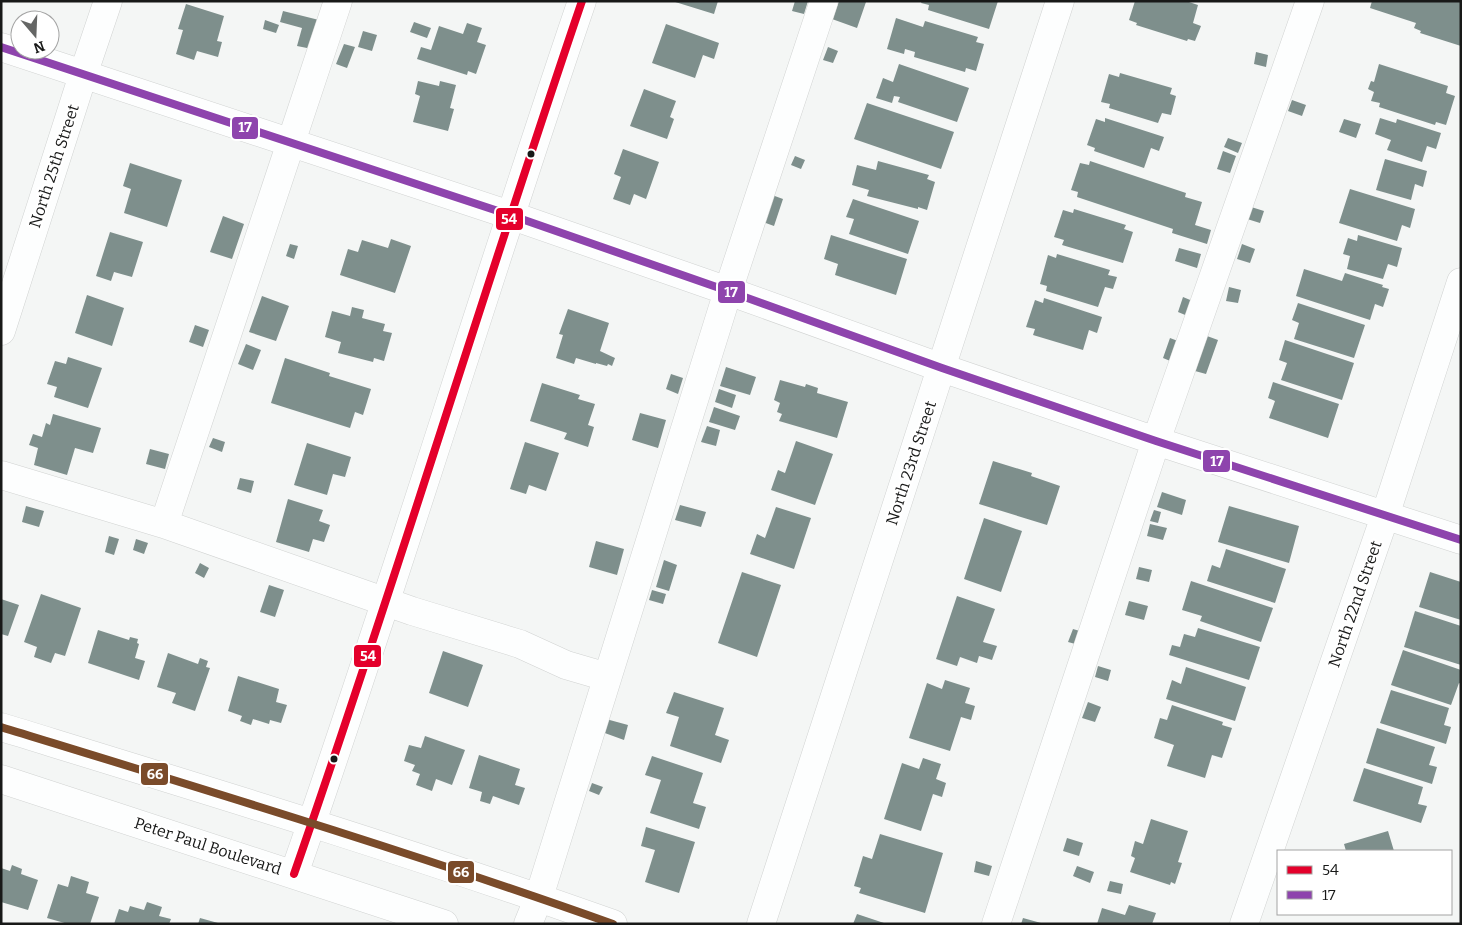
<svg xmlns="http://www.w3.org/2000/svg" width="1462" height="925" font-family="Bitter,serif">
<style>
.building{fill:#7e8f8c}
.lines{fill:none;stroke-linecap:round;stroke-linejoin:round}
.minor-casing{stroke:#d1d3d2;stroke-width:29}
.minor{stroke:#fdfefe;stroke-width:28}
.bus-1-casing{stroke:#fff;stroke-width:11}
.bus-2-casing{stroke:#fff;stroke-width:11}
.bus-3-casing{stroke:#fff;stroke-width:11}
.bus-1{stroke:#e4002b;stroke-width:8}
.bus-2{stroke:#8e44ad;stroke-width:8}
.bus-3{stroke:#7a4b2a;stroke-width:8}
.bus-dot{fill:#181918;stroke:#fff;stroke-width:2}
.labels{text-anchor:middle;dominant-baseline:central;stroke-width:5;stroke-linejoin:round;paint-order:stroke}
.street-label{font-size:16px;fill:#181918;stroke:#fff}
.line-badge{stroke:#fff;stroke-width:2}
.badge-label{font-size:14px;text-anchor:middle;font-weight:bold;fill:#fff}
</style>
<rect width="100%" height="100%" fill="#f4f6f5"/>
<path class="building" d="M672,1H718L714,14Z
M795,1H808L804,14L792,11Z
M839,1L866,2L857,28L832,19Z
M922,1H998L989,29L928,10L929,5L921,3Z
M1135,1H1186L1198,5L1193,23L1201,26L1195,41L1188,39L1187,41L1136,25L1137,23L1129,20Z
M1372,1L1461,2V46L1420,33L1421,31L1414,28L1416,23L1370,8Z
M186,4L224,16L217,41L222,42L218,57L197,51L194,60L176,54L183,30L178,29Z
M283,11L319,20L312,49L297,46L302,28L280,22Z
M896,18L923,27L925,21L978,37L976,42L984,44L976,71L966,68L965,72L914,57L915,52L905,49L904,54L887,49Z
M265,20L279,25L276,33L263,29Z
M414,22L431,28L427,38L410,32Z
M467,23L482,28L477,42L486,45L476,74L468,71L467,75L417,59L421,47L431,50L439,26L463,34Z
M666,24L719,43L714,59L703,55L695,78L652,63Z
M363,31L377,35L372,51L358,47Z
M344,44L355,47L347,68L336,64Z
M828,47L838,51L833,63L823,60Z
M1256,52L1268,55L1266,67L1254,64Z
M899,64L969,88L957,122L898,102L900,97L894,96L892,103L876,98L883,78L893,82Z
M1379,64L1448,86L1446,93L1455,96L1446,125L1436,122L1435,125L1379,107L1380,103L1371,101L1374,92L1368,89L1371,81L1374,82Z
M1120,73L1172,88L1170,94L1176,96L1171,115L1162,113L1158,123L1109,108L1110,104L1101,102L1109,74L1119,77Z
M418,81L439,86L440,81L456,85L450,108L454,109L448,131L413,122L420,96L415,94Z
M644,89L676,101L670,117L674,119L667,139L630,126Z
M1292,100L1306,105L1302,116L1288,111Z
M867,103L954,132L941,169L854,139Z
M1105,118L1164,137L1159,151L1151,148L1144,168L1094,151L1095,148L1087,145L1096,119L1105,122Z
M1380,118L1396,123L1397,119L1441,133L1436,149L1427,146L1422,162L1387,150L1391,140L1375,134Z
M1344,119L1361,124L1356,138L1339,132Z
M1228,138L1242,143L1238,153L1224,147Z
M623,149L659,162L646,199L634,194L630,205L613,199L621,177L614,174Z
M1223,151L1236,156L1230,173L1217,169Z
M795,156L805,160L801,169L791,165Z
M1385,159L1427,171L1423,187L1415,184L1411,200L1376,190Z
M878,161L929,175L927,179L935,182L927,210L918,207V209L867,196L869,190L852,185L857,165L876,170Z
M1090,161L1186,193L1185,197L1202,202L1195,225L1211,230L1207,244L1172,233L1173,229L1077,197L1078,192L1071,190L1080,163L1089,165Z
M130,163L182,180L167,227L124,213L131,189L123,186Z
M1350,189L1415,209L1410,228L1402,225L1397,241L1339,223Z
M772,195L783,199L774,226L763,222Z
M853,199L919,221L908,254L849,234L854,219L846,217Z
M1248,206L1264,211L1260,223L1244,218Z
M1074,209L1126,225L1124,229L1133,232L1123,263L1062,245L1064,240L1054,237L1063,210L1073,213Z
M223,216L244,224L232,259L210,252Z
M110,232L143,242L132,277L114,272L111,281L96,276Z
M831,235L907,259L896,295L835,275L838,264L824,259Z
M1358,235L1402,248L1397,267L1388,264L1383,279L1347,269L1350,256L1343,254L1348,238L1357,241Z
M391,239L411,246L395,293L340,275L348,249L358,252L362,240L388,248Z
M290,244L298,246L294,259L286,256Z
M1242,244L1255,249L1250,263L1237,259Z
M1179,248L1201,254L1197,268L1175,261Z
M1057,254L1110,270L1108,275L1117,277L1113,289L1105,287L1098,307L1046,291L1047,286L1040,284L1048,255L1056,258Z
M1304,269L1342,281L1345,273L1383,285L1382,287L1389,289L1383,307L1375,304L1370,320L1296,296Z
M1229,287L1241,290L1238,303L1226,301Z
M87,295L124,308L112,346L75,333Z
M262,296L289,306L276,341L249,332Z
M1183,297L1195,302L1190,317L1178,312Z
M1044,298L1102,317L1097,333L1089,330L1083,350L1033,335L1035,329L1026,327L1035,300L1043,303Z
M1298,303L1365,325L1354,358L1294,339L1299,323L1292,320Z
M352,307L364,310L362,318L385,324L383,331L392,333L384,361L374,358L373,362L338,353L341,342L325,337L332,311L350,316Z
M568,309L609,323L600,351L615,358L612,366L608,364L607,366L596,363V364L576,358L574,364L556,358L563,335L559,334Z
M195,325L209,330L203,347L189,342Z
M1207,336L1218,340L1206,374L1195,371Z
M1170,338L1183,343L1175,363L1163,358Z
M1285,340L1354,363L1342,400L1281,380L1287,363L1279,360Z
M246,344L261,350L253,370L238,364Z
M68,357L102,368L88,408L54,397L57,387L47,384L55,361L66,364Z
M285,358L330,373L329,376L371,389L363,415L355,412L350,428L271,403Z
M726,367L756,377L750,395L720,386Z
M671,374L683,378L678,394L666,389Z
M780,380L805,387L806,384L818,388L817,393L848,402L837,438L779,421L782,414L777,412L780,403L774,400Z
M1273,382L1339,404L1328,438L1269,418L1275,401L1268,398Z
M542,383L580,395L578,399L595,404L588,425L594,427L588,447L564,439L567,433L530,421Z
M719,389L736,395L732,408L715,402Z
M714,407L740,416L735,430L709,422Z
M640,413L666,420L658,448L632,440Z
M53,414L101,428L93,453L75,448L67,475L34,465L38,448L29,445L33,434L42,437L46,423L50,425Z
M707,426L720,430L716,446L701,442Z
M213,438L225,442L222,452L209,447Z
M796,441L833,454L815,505L771,490L778,470L785,473Z
M525,442L559,453L546,491L529,485L526,494L510,489Z
M307,443L351,457L345,477L333,474L327,495L294,485Z
M150,449L169,454L165,469L146,464Z
M993,461L1032,473L1031,476L1060,486L1047,525L979,504Z
M240,478L254,481L251,493L237,489Z
M1162,492L1186,500L1182,515L1157,507Z
M288,499L323,510L319,521L330,525L324,542L313,539L309,552L276,542Z
M680,505L706,512L701,527L675,520Z
M26,506L44,511L39,527L22,522Z
M1229,506L1299,526L1289,563L1218,542Z
M776,507L811,518L794,569L750,554L757,534L765,538Z
M1154,510L1161,512L1158,523L1150,521Z
M984,518L1022,531L1001,592L964,579Z
M1150,524L1167,528L1163,540L1147,536Z
M109,536L119,539L114,555L105,552Z
M136,539L148,543L144,554L133,550Z
M596,541L624,549L617,575L589,567Z
M1226,549L1286,569L1275,603L1207,581L1212,565L1220,568Z
M664,560L677,565L669,591L656,587Z
M200,563L209,568L204,578L195,573Z
M1139,567L1152,570L1149,582L1136,579Z
M742,572L781,585L757,657L718,643Z
M1430,572L1461,582V620L1419,607Z
M1191,581L1273,608L1261,642L1200,621L1202,616L1182,610Z
M269,585L284,590L275,617L260,612Z
M652,590L666,594L663,604L649,600Z
M41,594L81,608L65,656L55,653L51,663L34,657L37,647L24,642Z
M957,596L995,609L983,642L997,646L992,660L979,656L977,663L960,657L957,666L936,659Z
M1,599L19,605L8,636L1,634Z
M1129,601L1148,606L1144,620L1125,615Z
M1415,611L1461,626V665L1404,647Z
M1198,628L1260,647L1249,680L1169,655L1172,645L1180,647L1184,634L1195,637Z
M1073,629L1083,632L1079,645L1068,642Z
M98,630L129,640L130,637L138,639L137,643L139,644L135,658L145,661L139,680L88,663Z
M1403,650L1461,670V684L1459,683L1451,705L1391,685Z
M443,651L483,665L468,707L429,693Z
M168,653L198,664L200,658L208,661L206,667L210,668L195,711L172,703L176,693L157,687Z
M1098,666L1111,670L1108,681L1095,677Z
M1186,667L1246,687L1235,721L1166,699L1172,680L1181,684Z
M238,676L279,689L276,702L287,705L281,723L270,720L269,724L253,719L251,725L240,721L242,716L228,711Z
M945,680L970,688L965,703L975,706L971,720L961,717L950,751L909,738L927,683L942,689Z
M1391,690L1449,708L1444,725L1451,727L1446,744L1380,723Z
M674,692L724,708L715,735L729,740L721,763L670,746L679,717L666,713Z
M1088,702L1101,707L1095,722L1082,718Z
M1172,705L1223,722L1222,725L1232,728L1222,758L1212,755L1205,778L1167,766L1174,745L1154,738L1160,718L1167,720Z
M606,719L628,725L624,740L602,732Z
M1377,728L1435,747L1429,765L1437,767L1432,784L1366,763Z
M425,736L465,750L452,785L436,779L432,791L416,785L420,774L412,771L415,765L404,761L409,745L421,748Z
M479,755L520,769L515,785L525,788L519,805L493,796L490,804L480,801L482,792L469,788Z
M652,756L703,773L693,803L706,807L699,829L650,813L661,780L645,775Z
M923,758L941,764L936,779L946,783L942,797L933,794L921,831L884,819L902,763L919,769Z
M1364,768L1423,787L1418,804L1427,806L1421,823L1353,801Z
M592,783L603,787L599,795L589,791Z
M1151,819L1188,831L1178,862L1182,863L1175,884L1171,882L1170,885L1130,872L1135,858L1131,856L1135,841L1143,844Z
M646,827L695,842L679,893L645,882L655,850L641,846Z
M1388,831L1394,851H1346L1344,844Z
M880,834L943,853L925,913L859,893L861,888L854,886L863,856L872,859Z
M1067,838L1083,843L1079,856L1063,851Z
M976,861L992,866L989,876L974,872Z
M12,865L22,869L21,874L38,880L28,910L1,902V868L10,871Z
M1077,866L1094,872L1090,883L1073,876Z
M71,876L89,882L86,893L99,897L90,924H68L47,918L58,884L68,887Z
M1110,881L1123,884L1121,894L1107,891Z
M147,902L162,907L159,916L171,919L169,924H114L119,909L128,912L130,906L144,910Z
M1129,905L1156,913L1152,924H1097L1102,908L1125,915Z
M857,914L884,923V924H853Z
M200,918L218,923V924H198Z
M1023,918L1041,923V924H1021Z"/>
<g class="lines">
<g class="minor-casing">
<path id="minor" d="M1,47L510,215L728,291L942,368L1156,441L1461,540
M1,331L83,75L108,1
M1,475L164,524L412,611L520,644L566,665L607,677
M164,524L338,1
M1,727C206,790 411,852 613,924
M1,779L444,924
M294,874C395,585 483,291 582,1
M528,924L539,897L728,291L824,1
M761,924L1060,1
M996,924L1156,441L1310,1
M1244,924L1385,516L1461,282"/>
</g>
<use href="#minor" class="minor"/>
<g class="bus-1-casing">
<path id="bus-1" d="M294,874C395,585 483,291 582,1"/>
</g>
<g class="bus-2-casing">
<path id="bus-2" d="M1,47L510,215L728,291L942,368L1156,441L1461,540"/>
</g>
<g class="bus-3-casing">
<path id="bus-3" d="M1,727C206,790 411,852 613,924"/>
</g>
<use href="#bus-1" class="bus-1"/>
<use href="#bus-2" class="bus-2"/>
<use href="#bus-3" class="bus-3"/>
</g>
<g class="bus-dot">
<circle cx="531" cy="154" r="4.5"/>
<circle cx="334" cy="759" r="4.5"/>
</g>
<g class="labels">
<g class="street-label">
<text transform="translate(54 166) rotate(-72)">North 25th Street</text>
<text transform="translate(911 463) rotate(-72)">North 23rd Street</text>
<text transform="translate(1355 604) rotate(-71)">North 22nd Street</text>
<text transform="translate(208 846) rotate(18)">Peter Paul Boulevard</text>
</g>
</g>
<g class="line-badge">
<rect x="231" y="116" width="28" height="24" rx="5" fill="#8e44ad"/>
<rect x="495" y="207" width="29" height="24" rx="5" fill="#e4002b"/>
<rect x="717" y="280" width="29" height="24" rx="5" fill="#8e44ad"/>
<rect x="1202" y="449" width="29" height="24" rx="5" fill="#8e44ad"/>
<rect x="353" y="644" width="29" height="24" rx="5" fill="#e4002b"/>
<rect x="140" y="762" width="29" height="24" rx="5" fill="#7a4b2a"/>
<rect x="447" y="860" width="28" height="24" rx="5" fill="#7a4b2a"/>
</g>
<g class="badge-label">
<text x="245" y="132">17</text>
<text x="509" y="224">54</text>
<text x="731" y="297">17</text>
<text x="1217" y="466">17</text>
<text x="368" y="661">54</text>
<text x="155" y="779">66</text>
<text x="461" y="877">66</text>
</g>
<rect width="1462" height="925" fill="none" stroke="#181918" stroke-width="5"/>
<rect x="1277" y="850" width="175" height="65" fill="#ffffff" stroke="#a3a3a3"/>
<rect x="1287" y="866" width="25" height="8" fill="#e4002b" stroke="#a3a3a3"/>
<text x="1322" y="875" font-size="15" fill="#181918">54</text>
<rect x="1287" y="891" width="25" height="8" fill="#8e44ad" stroke="#a3a3a3"/>
<text x="1322" y="900" font-size="15" fill="#181918">17</text>
<g transform="translate(35 35) rotate(161)"><circle r="24" fill="#ffffff" stroke="#a3a3a3"/>
<path d="M0-4L9 19L0 12L-9 19Z" fill="#656665"/>
<text y="-8" font-size="14" font-weight="bold" text-anchor="middle" fill="#181918">N</text>
</g>
</svg>
